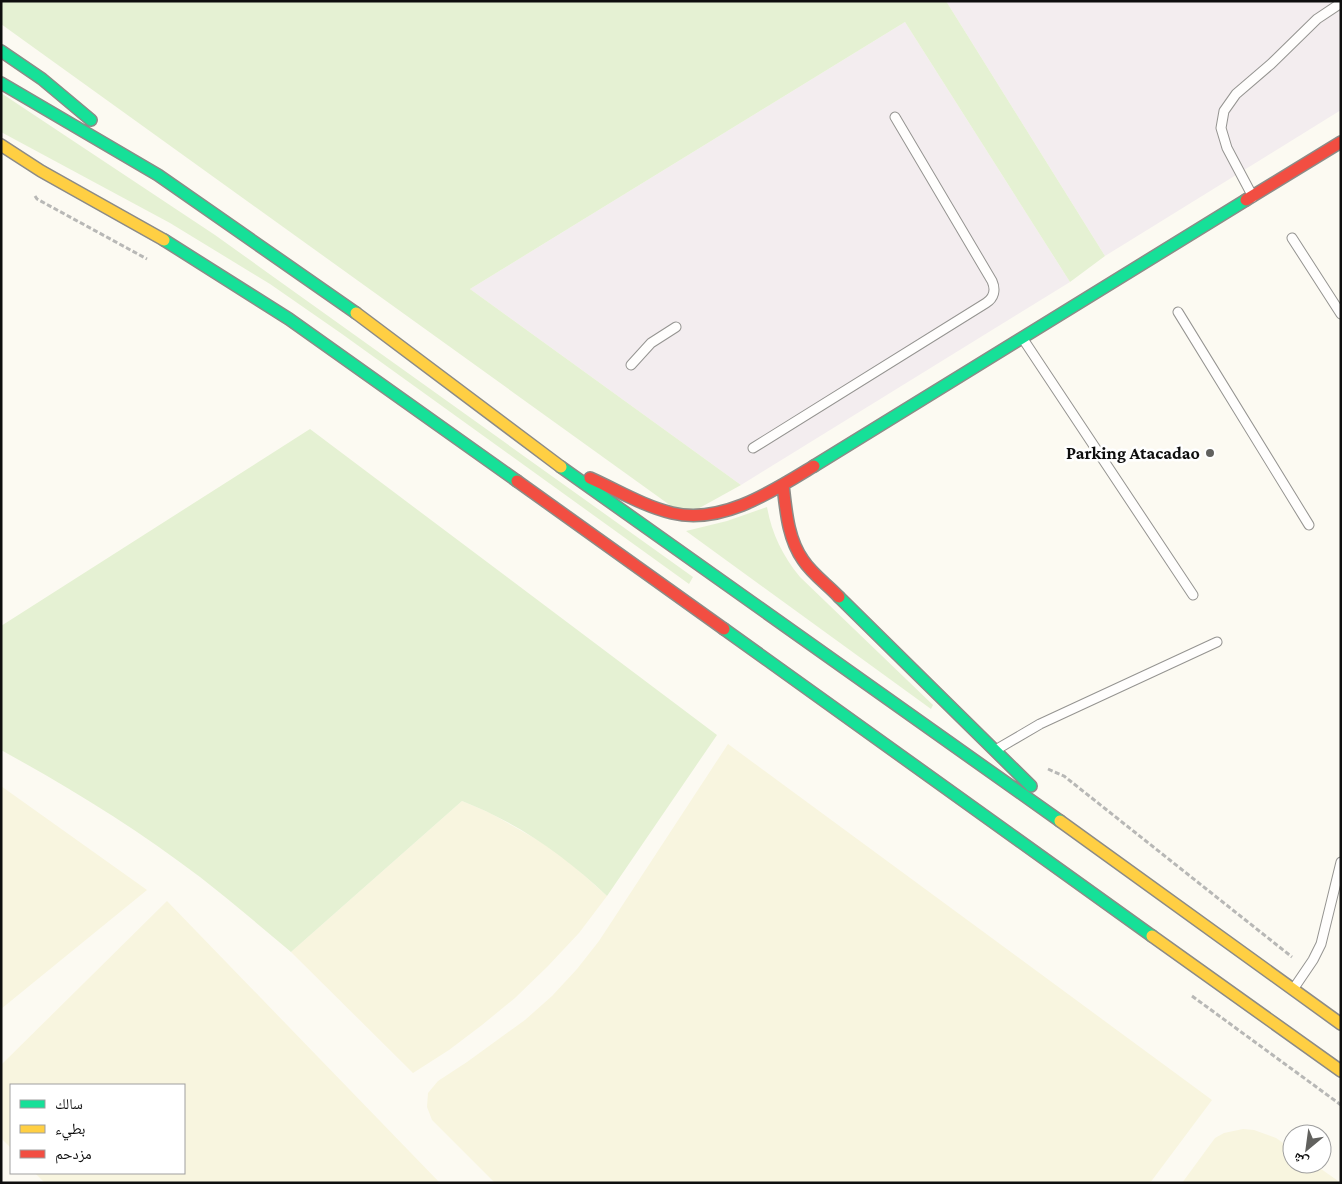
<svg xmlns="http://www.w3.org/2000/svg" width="1342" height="1184" font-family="'Crimson Pro','Noto Naskh Arabic',serif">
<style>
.industrial{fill:#f3edef}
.farmland{fill:#f8f5df}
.green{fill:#e5f1d3}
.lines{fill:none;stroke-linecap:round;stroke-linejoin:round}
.lane-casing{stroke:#959491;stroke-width:11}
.fast-casing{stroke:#8c8b87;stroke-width:14}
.slow-casing{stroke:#8c8b87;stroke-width:14}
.jam-casing{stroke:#8c8b87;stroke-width:14}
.path{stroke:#b8b8b6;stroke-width:3;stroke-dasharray:5 2.5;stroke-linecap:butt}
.lane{stroke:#fffefd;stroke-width:9}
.fast{stroke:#16e098;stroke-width:11}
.slow{stroke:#ffcf43;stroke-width:11}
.jam{stroke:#f24e42;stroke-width:11}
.poi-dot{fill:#61615e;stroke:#fff;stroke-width:2}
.labels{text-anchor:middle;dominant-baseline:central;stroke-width:5;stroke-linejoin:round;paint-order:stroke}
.poi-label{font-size:18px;font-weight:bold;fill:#0e0e0e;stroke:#fff;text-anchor:end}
</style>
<rect width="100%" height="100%" fill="#fcfaf2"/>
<path class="industrial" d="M946,1H1341V110L1105,256Z
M905,22L1070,282L741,485L470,289Z"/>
<path class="farmland" d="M728,744L1212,1100L1150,1183H495L432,1120L427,1107L428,1093L438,1081L467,1062L525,1020L552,996L577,969L599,941Z
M1,786L147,890L1,1009Z
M462,801L490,813L543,843L566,859L607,896L579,933L548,966L515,998L482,1025L449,1050L413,1073L291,952Z
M167,901L440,1183H45L35,1173H184V1085H11V1148L1,1138V1065Z
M1243,1129L1254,1130L1276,1138L1292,1149V1164H1314L1341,1183H1182L1215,1138L1224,1133Z"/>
<path class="green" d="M1,1H946L1105,256L1070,282L905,22L470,289L741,485L685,516L1,24Z
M1,93L215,235L693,577L689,584L342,334L270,284L170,223L1,132Z
M310,429L717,735L607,896C564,855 518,823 462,801L291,952C261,927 231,901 200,877C137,829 70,788 1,750V626Z
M767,507C772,534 782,555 800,577L933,705L931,709L686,531L727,521Z"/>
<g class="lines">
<g class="lane-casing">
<path id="lane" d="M1253,197L1227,148L1221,128L1224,111L1236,94L1271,64L1317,19L1341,3
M1292,238L1341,314
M1178,312L1309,525
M1023,339L1193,595
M631,365L651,343L676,327
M753,448L986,303C994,298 996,290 992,281L895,117
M999,748L1040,724L1217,642
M1294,988L1313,960L1321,944L1341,862"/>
</g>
<g class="fast-casing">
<path id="fast" d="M1,51L42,79L91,120
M1,83L158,175L356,313
M164,240L289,319L517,481
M814,466L1246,200
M561,467L1060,821
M839,597L1031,786
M724,629L1152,936"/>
</g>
<g class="slow-casing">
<path id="slow" d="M1,145L41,171L164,240
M356,313L561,467
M1060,821L1341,1024
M1152,936L1341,1071"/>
</g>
<g class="jam-casing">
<path id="jam" d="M1246,200L1341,142
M590,478C617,490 643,506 672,513C722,525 773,491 814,466
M517,481L724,629
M783,485C786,511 788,539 803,560C812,574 828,585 839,597"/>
</g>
<path class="path" d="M35,196L37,199L147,259
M1048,769L1064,776L1292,957
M1192,996L1341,1105"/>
<use href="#lane" class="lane"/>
<use href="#fast" class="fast"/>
<use href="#slow" class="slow"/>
<use href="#jam" class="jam"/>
</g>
<circle class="poi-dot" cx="1210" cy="453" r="5"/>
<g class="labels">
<g class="poi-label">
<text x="1200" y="453">Parking Atacadao</text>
</g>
</g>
<rect width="1342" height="1184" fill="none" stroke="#0e0e0e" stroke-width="5"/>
<rect x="10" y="1084" width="175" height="90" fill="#ffffff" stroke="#9f9f9f"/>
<rect x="20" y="1100" width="25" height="8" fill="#16e098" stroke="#9f9f9f"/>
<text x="55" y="1109" font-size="15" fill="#0e0e0e">سالك</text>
<rect x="20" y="1125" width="25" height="8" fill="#ffcf43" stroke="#9f9f9f"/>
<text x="55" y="1134" font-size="15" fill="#0e0e0e">بطيء</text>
<rect x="20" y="1150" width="25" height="8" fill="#f24e42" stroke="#9f9f9f"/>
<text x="55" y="1159" font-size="15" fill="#0e0e0e">مزدحم</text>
<g transform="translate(1307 1149) rotate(209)"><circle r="24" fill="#ffffff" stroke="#9f9f9f"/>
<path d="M0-4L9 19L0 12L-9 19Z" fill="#61615e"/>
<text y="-8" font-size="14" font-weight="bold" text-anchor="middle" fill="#0e0e0e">ش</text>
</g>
</svg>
